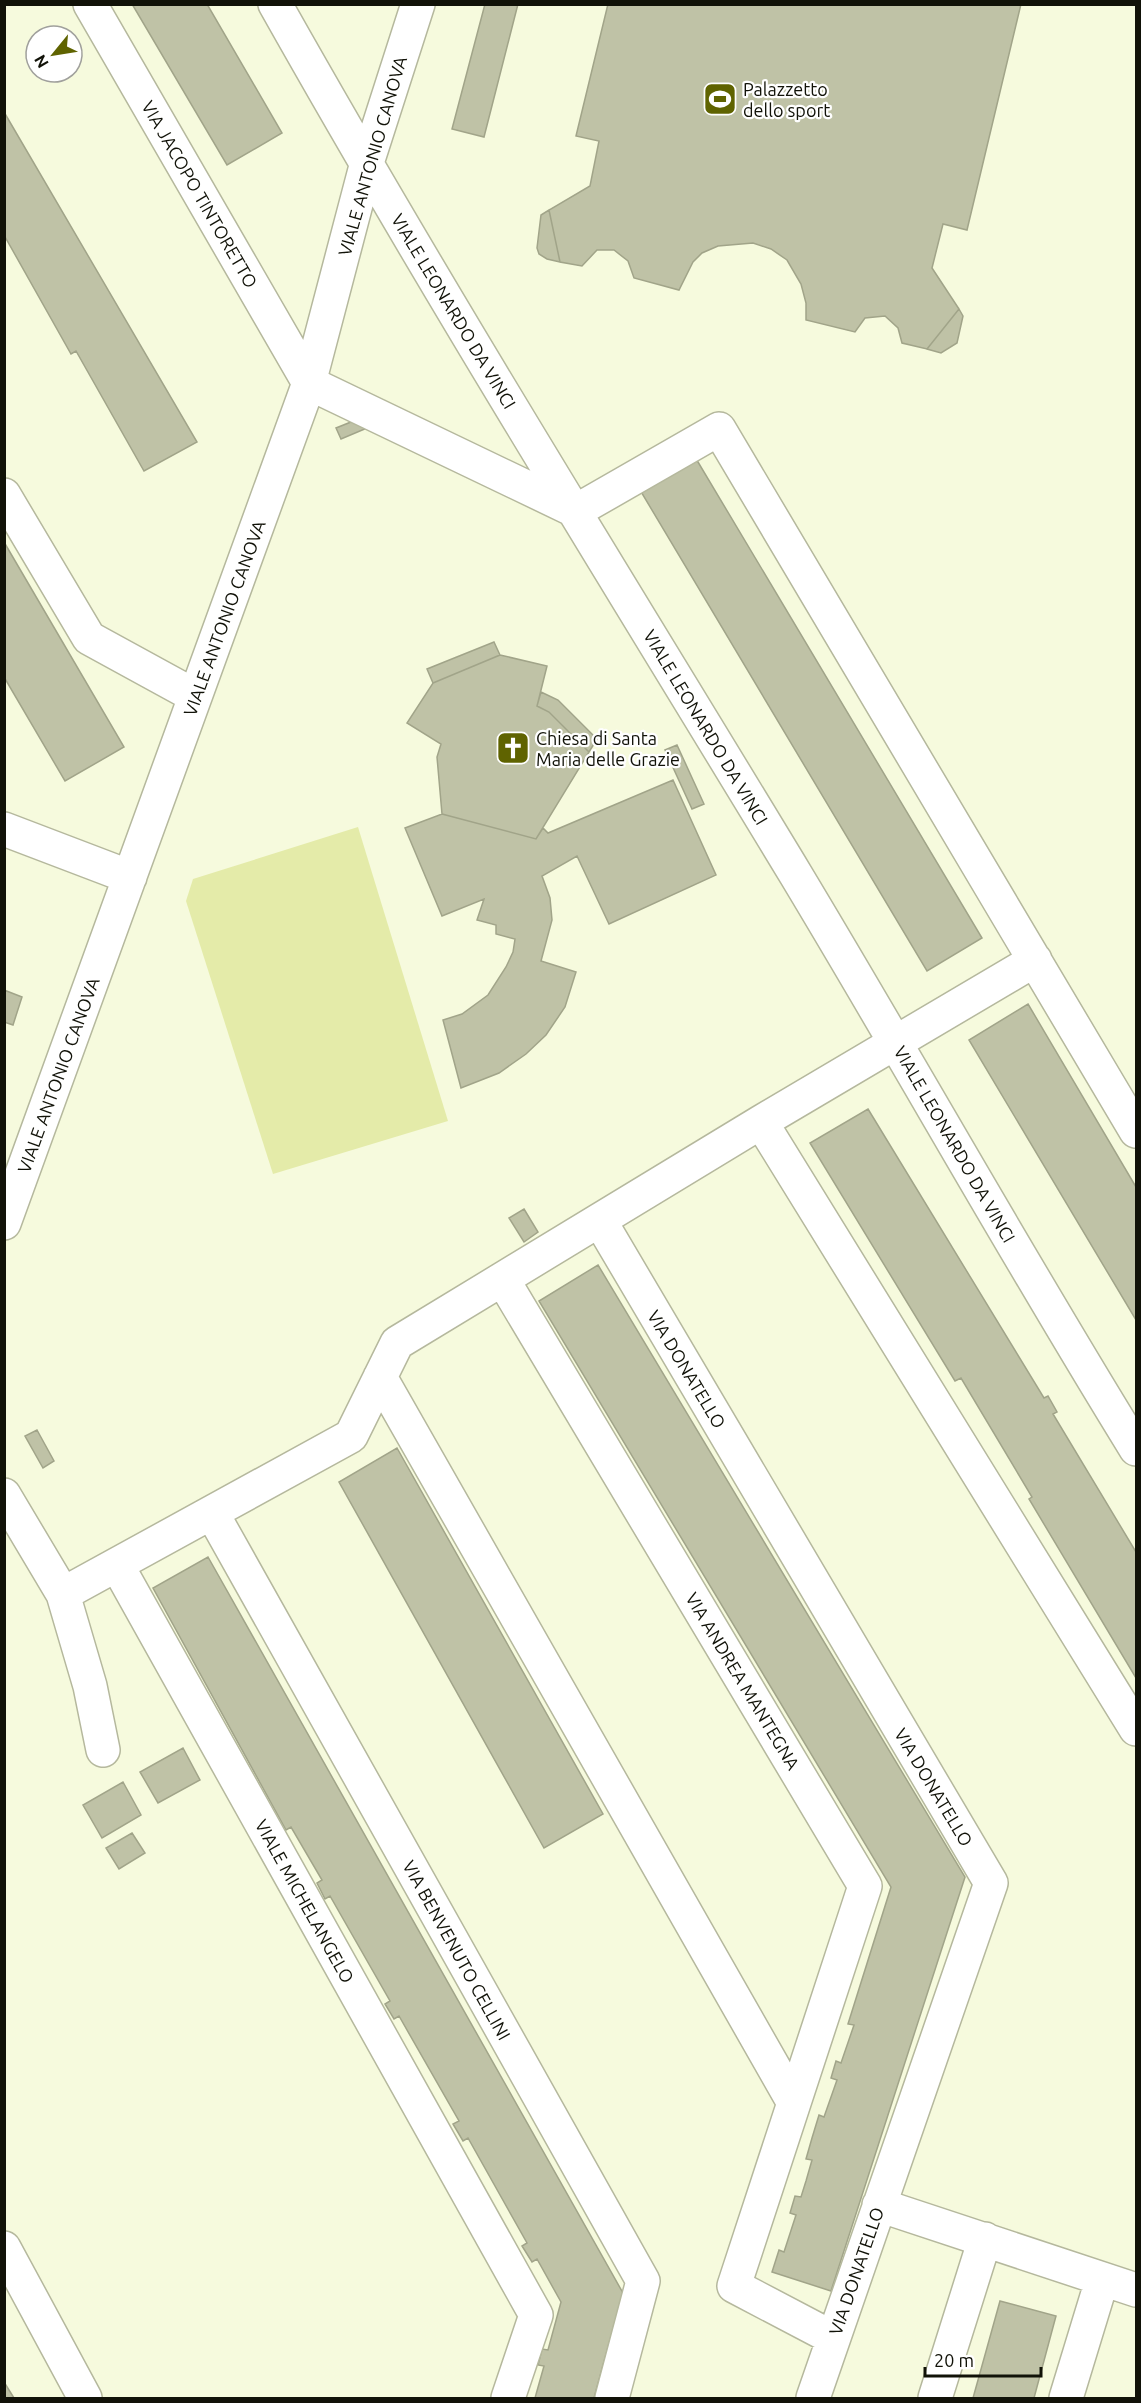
<svg xmlns="http://www.w3.org/2000/svg" width="1141" height="2403" font-family="Ubuntu,sans-serif">
<style>
.green{fill:#e4eba9}
.building{fill:#bfc2a6;stroke:#a1a489;stroke-width:1.5}
.lines{fill:none;stroke-linecap:round;stroke-linejoin:round}
.minor-casing{stroke:#b5b89d;stroke-width:36}
.minor{stroke:#fff;stroke-width:33}
.labels{text-anchor:middle;dominant-baseline:central;stroke-width:4.5;stroke-linejoin:round;paint-order:stroke}
.poi-label{font-size:18px;fill:#111208;stroke:#fff;text-anchor:start}
.street-label{font-size:18px;fill:#111208;stroke:#fff}
</style>
<rect width="100%" height="100%" fill="#f6fadd"/>
<path class="green" d="M358,827L448,1121L273,1174L186,901L193,879Z"/>
<path class="building" d="M132,4H207L282,133L227,165Z
M485,4H518L484,137L452,129Z
M608,4H1021L967,230L943,224L932,268L959,309L927,349L902,343L898,328L885,316L865,318L855,332L806,320V303L801,284L787,260L771,249L753,243L718,246L702,253L693,262L679,290L634,278L628,261L614,250H597L582,266L560,262L549,210L590,186L599,141L576,136Z
M4,112L197,442L144,471L76,351L71,354L4,235Z
M549,210L560,262L547,259L539,254L537,248L541,215Z
M959,309L963,316L957,343L941,353L927,349Z
M371,414L379,423L341,439L336,428Z
M695,457L982,938L927,971L640,490Z
M4,542L124,747L65,781L4,677Z
M494,642L500,655L433,683L427,669Z
M500,655L547,666L537,706L549,712L589,752L536,839L442,814L437,757L441,744L407,723L433,683Z
M541,692L558,700L597,739L589,752L549,712L537,706Z
M677,745L704,804L692,809L665,750Z
M673,780L716,875L609,924L577,856L542,876L550,898L552,920L541,961L576,972L565,1007L546,1035L526,1054L499,1073L461,1088L443,1020L462,1014L488,995L506,967L513,952L515,939L496,934V925L477,920L484,899L442,916L405,828L442,814L536,839L543,828L548,833Z
M4,990L22,997L13,1025L4,1022Z
M1028,1004L1136,1187V1320L969,1040Z
M868,1109L1044,1398L1048,1396L1057,1412L1053,1414L1136,1552V1678L1029,1499L1032,1497L961,1378L955,1381L810,1143Z
M524,1209L538,1232L524,1242L509,1218Z
M598,1265L965,1877L831,2291L772,2272L779,2250L784,2252L796,2215L790,2213L795,2196L801,2197L806,2181L812,2160L806,2159L812,2138L819,2115L824,2117L837,2080L831,2078L836,2061L841,2063L854,2025L848,2024L891,1887L539,1301Z
M37,1430L54,1461L43,1468L25,1436Z
M397,1448L603,1814L544,1848L339,1482Z
M208,1557L623,2293L594,2398H535L544,2366L538,2365L542,2349L548,2350L561,2302L537,2259L532,2262L522,2246L527,2243L468,2138L463,2141L453,2124L459,2121L399,2016L394,2019L385,2004L390,2001L330,1896L325,1899L317,1883L322,1880L291,1827L286,1830L153,1588Z
M183,1748L200,1780L158,1803L140,1772Z
M123,1782L141,1815L102,1838L83,1805Z
M132,1833L145,1853L119,1869L106,1848Z
M1000,2301L1056,2316L1034,2398H973Z
M4,2382L14,2398H4Z"/>
<g class="lines">
<g class="minor-casing">
<path id="minor" d="M90,4L309,383L576,511L719,429L1136,1131
M275,4C441,299 621,586 796,875C911,1066 1019,1260 1136,1449
M4,495L89,638L195,696
M4,829L130,877
M761,1122L1136,1729
M600,1221L991,1883L813,2398
M4,1223L309,383L366,166L418,4
M503,1280L865,1886L734,2286L833,2338
M380,1377L794,2103
M4,1495L63,1594L351,1436L397,1343L761,1122L1035,960
M212,1513L643,2281L612,2398
M117,1565L536,2315L508,2398
M63,1594L90,1686L103,1750
M879,2205L1136,2290
M4,2248L85,2398
M935,2398L985,2239
M1066,2398L1102,2280"/>
</g>
<use href="#minor" class="minor"/>
</g>
<defs>
<g id="stadium-square" transform="scale(1.725)"><rect x="-9" y="-9" width="18" height="18" rx="4" fill="#5f6300" stroke="#fff"/><path d="M0-5a6.5 5 0 1 0 0 10a6.5 5 0 1 0 0-10ZM-3.5-1.8h7v3.6h-7Z" fill="#fff"/></g>
<g id="church-square" transform="scale(1.725)"><rect x="-9" y="-9" width="18" height="18" rx="4" fill="#5f6300" stroke="#fff"/><path d="M-1.2-6h2.4v3.5h3.3v2.4h-3.3V6h-2.4V-.1h-3.3v-2.4h3.3Z" fill="#fff"/></g>
</defs>
<g fill-rule="evenodd">
<use href="#stadium-square" x="720" y="99"/>
<use href="#church-square" x="513" y="748"/>
</g>
<g class="labels">
<g class="poi-label">
<text x="743" y="89">Palazzetto<tspan x="743" dy="21">dello sport</tspan></text>
<text x="536" y="738">Chiesa di Santa<tspan x="536" dy="21">Maria delle Grazie</tspan></text>
</g>
<g class="street-label">
<text transform="translate(372 156) rotate(-74)">VIALE ANTONIO CANOVA</text>
<text transform="translate(200 194) rotate(60)">VIA JACOPO TINTORETTO</text>
<text transform="translate(454 311) rotate(59)">VIALE LEONARDO DA VINCI</text>
<text transform="translate(224 618) rotate(-70)">VIALE ANTONIO CANOVA</text>
<text transform="translate(706 727) rotate(59)">VIALE LEONARDO DA VINCI</text>
<text transform="translate(58 1075) rotate(-70)">VIALE ANTONIO CANOVA</text>
<text transform="translate(955 1144) rotate(60)">VIALE LEONARDO DA VINCI</text>
<text transform="translate(687 1369) rotate(59)">VIA DONATELLO</text>
<text transform="translate(743 1681) rotate(59)">VIA ANDREA MANTEGNA</text>
<text transform="translate(934 1787) rotate(59)">VIA DONATELLO</text>
<text transform="translate(305 1901) rotate(61)">VIALE MICHELANGELO</text>
<text transform="translate(457 1950) rotate(61)">VIA BENVENUTO CELLINI</text>
<text transform="translate(856 2271) rotate(-71)">VIA DONATELLO</text>
</g>
</g>
<rect width="1141" height="2403" fill="none" stroke="#111208" stroke-width="12"/>
<g transform="translate(54 54) rotate(240)"><circle r="28" fill="#ffffff" stroke="#a0a09c" stroke-width="1.5"/>
<path d="M0-4.5L10 22L0 15L-10 22Z" fill="#5f6300"/>
<text y="-9" font-size="16" font-weight="bold" text-anchor="middle" fill="#111208">N</text>
</g>
<path d="M925 2367v9h116v-9" fill="none" stroke="#111208" stroke-width="3"/>
<text x="934" y="2367" font-size="18" fill="#111208" stroke="#ffffff" stroke-width="4.5" paint-order="stroke">20 m</text>
</svg>
